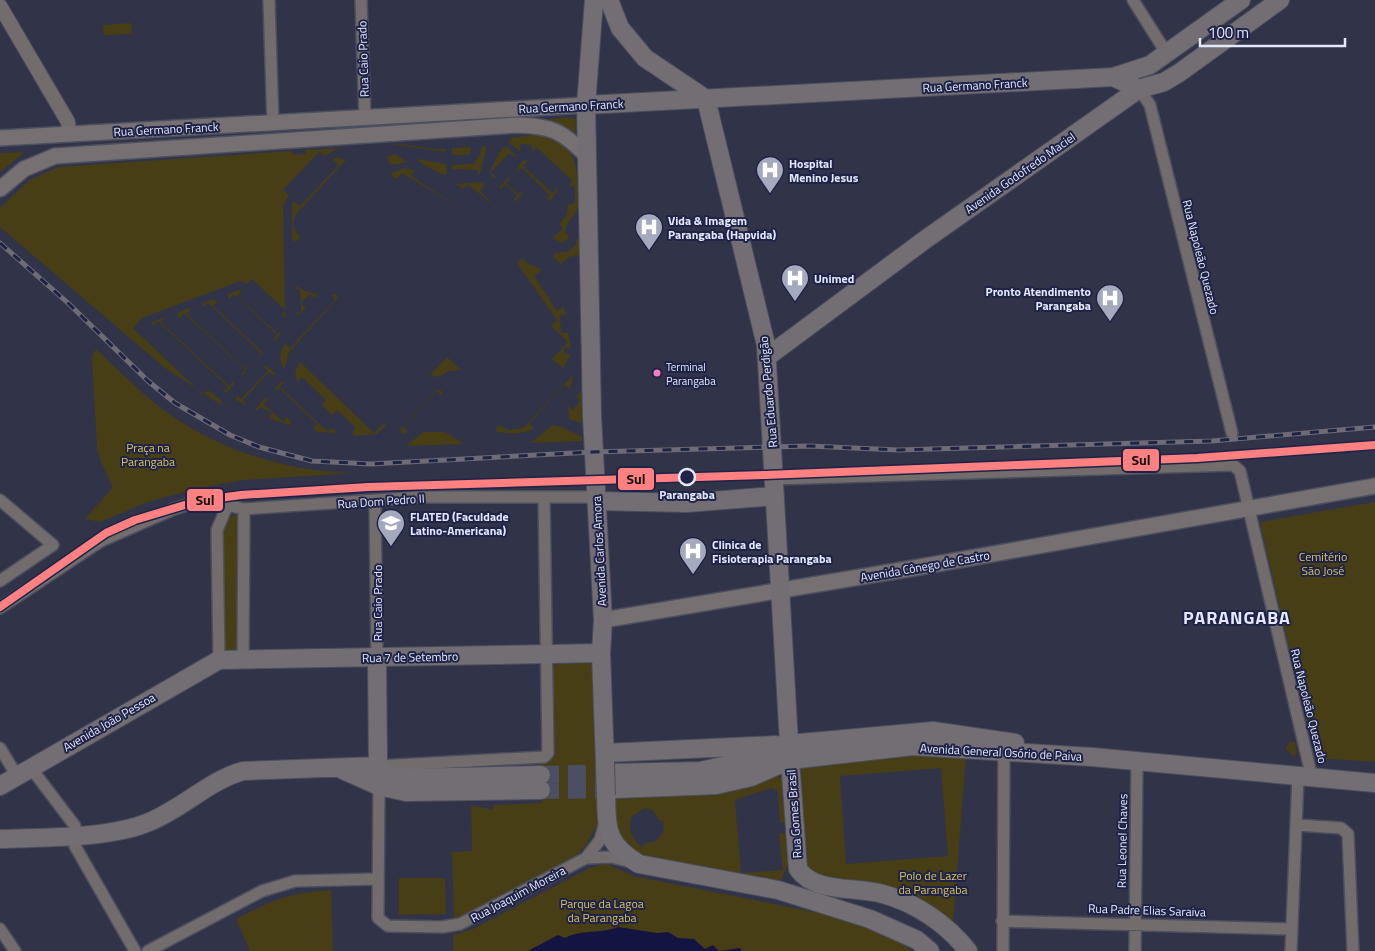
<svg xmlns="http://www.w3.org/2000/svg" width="1375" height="951" font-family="'Titillium Web',sans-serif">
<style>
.green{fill:#473e15;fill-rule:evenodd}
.water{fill:#131442}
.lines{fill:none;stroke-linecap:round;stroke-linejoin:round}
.primary-tunnel{stroke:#4c4f63;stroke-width:18;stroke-dasharray:18 9;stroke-linecap:butt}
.minor-casing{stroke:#4c4f5f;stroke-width:14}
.tertiary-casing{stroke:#4c4f5f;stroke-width:16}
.secondary-casing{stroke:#4c4f5f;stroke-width:18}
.primary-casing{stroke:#4c4f5f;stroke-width:20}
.minor{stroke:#726c6d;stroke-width:11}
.tertiary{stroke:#726c6d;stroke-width:14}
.secondary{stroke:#767072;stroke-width:15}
.primary{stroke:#736e73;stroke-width:18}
.rail-casing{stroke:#6d6b75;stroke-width:5}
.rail{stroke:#1e2347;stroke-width:3;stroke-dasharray:9;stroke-linecap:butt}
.primary-bridge-casing{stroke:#4c4f5f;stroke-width:20;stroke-linecap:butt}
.primary-bridge{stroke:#736e73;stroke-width:18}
.metro-1-casing{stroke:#1e2347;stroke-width:11}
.metro-1{stroke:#ff8080;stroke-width:8}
.bus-dot{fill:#fe7ac1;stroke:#1e2347;stroke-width:2}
.stop-dot{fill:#1e2347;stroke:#e4e8fc;stroke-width:2.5}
.labels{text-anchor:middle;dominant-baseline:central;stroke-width:4;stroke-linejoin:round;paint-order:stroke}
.bus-label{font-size:11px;fill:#e4e8fc;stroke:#1e2347;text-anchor:start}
.street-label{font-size:12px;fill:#e4e8fc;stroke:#1e2347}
.poi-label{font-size:12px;font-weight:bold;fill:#e4e8fc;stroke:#1e2347;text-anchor:start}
.park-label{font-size:12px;fill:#dac162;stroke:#1e2347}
.stop-label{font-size:12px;font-weight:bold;fill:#e4e8fc;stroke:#1e2347}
.district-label{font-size:18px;font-weight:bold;letter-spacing:1px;fill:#e4e8fc;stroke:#1e2347}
.line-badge{stroke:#1e2347;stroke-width:2}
.pale-badge-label{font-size:14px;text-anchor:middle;font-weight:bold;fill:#111}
</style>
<rect width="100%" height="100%" fill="#313448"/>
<path class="green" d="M131,23L132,34L104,35L103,25Z
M572,117L576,120L575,135L550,122V119Z
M539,134C571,141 577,158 578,187C578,193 580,202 578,207C574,218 565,221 565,233L568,234V239L562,243L553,238L563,228L559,224L567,215L568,205L575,203V186L568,187L573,181L536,147L531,152L532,145L521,144L520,151L508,142L512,138Z
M391,144C410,143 427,150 445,149V152Z
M487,146L480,174L478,175V170L451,169L452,165L473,164L480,155L481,147Z
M503,147L508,148L516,156L515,157L509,153L491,172L496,177L493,179L490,170Z
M338,148L325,156L319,152L283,190L289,195L283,205L285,318L281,315L285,310L252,279L247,284L240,281L142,318L133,328L203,395L208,390L221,400V405L165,368L0,227V208L30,180L58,167L292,151V155L306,154V150Z
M452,148L470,147L471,151L469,155H452Z
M25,152L0,172V153Z
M395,154L407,162L394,165L389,163L387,157Z
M336,157L346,160L295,215L293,226L300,238L295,242L292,239V204L294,201L300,206L339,165L333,160Z
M418,159L446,164L447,174L443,175L419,162Z
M523,160L528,161L523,166L552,193L557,188L558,190L551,200L546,199L550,195L522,168L517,172L516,171Z
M404,168L414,170L411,176L462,209L402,173L396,179L390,174Z
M509,177L511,178L506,183L518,194L524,191L516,201H513L517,195L505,184L501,189L499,187Z
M483,182L484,186L480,191L495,206L467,184L463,189L456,184Z
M576,239H579V255L569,257L561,264L553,257L554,253L568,252L576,244Z
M522,258L530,265L540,268L541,271L534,276L557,311L563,307L567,314L560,315L561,333H568L571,345V347L564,348V354H571L563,368L552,359L568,342L551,326L557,320L517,263Z
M296,286L307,292L318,294L315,298L310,294L301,303L306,308L298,315L295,313L301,312L300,289H294Z
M238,290H242L237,296L278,334L283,329L276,340H273L277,335L234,294L229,299L228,297V294Z
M333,294L337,295V299L289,352L284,369C279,360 279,353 285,344L290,348L335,300L331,295Z
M213,299L218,301L213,306L262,352L267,347L259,357L257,358L261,353L208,303L202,307L203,303Z
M189,308L191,309L187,314L245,369L250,364L243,375H240L245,370L184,313L179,318L177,316L179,312Z
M165,317L161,322L229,386L234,381V385L226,393L223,392L228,387L158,321L153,326L152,322Z
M96,349C115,367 133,385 152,401C208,447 283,472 354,473L243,480L195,489L148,502L100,522L85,519L113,487L101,462L97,448L92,357Z
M447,357L461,370L449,371L439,377L430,375Z
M300,362L374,433L384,423L386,425L377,434L355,436L352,433L356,428L337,410L332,415L322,405L326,400L302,377L297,382L295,372Z
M263,366H266L275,373L274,376L269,372L243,400L247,405L237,401L236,395L241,399L268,371Z
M573,375L570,389L564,385L529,424L534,428C526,435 505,434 495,431L498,425L509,430L523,428Z
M281,381L284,382L280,387L328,432L333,428L337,433L319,432L313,429L317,424L279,388L273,392Z
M438,389L443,392L442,396L437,391L403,427L408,432L402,434L400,429Z
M581,391L582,423L569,419L568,406L573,410L580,401L576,396Z
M265,398L268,399L264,404L283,422L287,417L292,424L289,425L269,418L272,413L261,407L256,411V408Z
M553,425L562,427L582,437V441L530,443Z
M423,432H445L464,444L406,446Z
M1375,502V762L1315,758L1260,522Z
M238,511L243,650L221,651V526Z
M593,663L599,821L586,845L571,860L459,920L454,921L452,852L472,851L471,805L493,810V805L542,803L540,760L555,758L553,669L556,664Z
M1290,741L1295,743L1297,753L1294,757L1286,749Z
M923,752L966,755L953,924L809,871L804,862L799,769ZM941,768L948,856L846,864L840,776Z
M774,775L783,778L786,822L780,823L778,791L771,788L737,799L735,802L741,873L783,870L779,834L787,833L789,861L782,879L773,882L641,859L618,837L612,797ZM645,808L652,810L658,817L657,819L664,822L663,832L656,841L643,844L644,848C633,842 626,828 632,816Z
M604,864L610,865L633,876L844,918L886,935L913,951H453V935L473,929L590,868Z
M399,878H445L446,914L399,915Z
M331,890L333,951H250L236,919C273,900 288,893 331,890Z"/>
<path class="water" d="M618,927L657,933L668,932L678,938L694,939L705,949L713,945L719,951L740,948L742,951H528L558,935L565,938C582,929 601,934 618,927Z"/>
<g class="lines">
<path class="primary-tunnel" d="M541,775L614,773
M541,790L615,789"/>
<g class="minor-casing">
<path id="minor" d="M269,0L273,124
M361,0L365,118
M1133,0L1167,54
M1139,89L1150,105L1232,433
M774,479L1233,465L1240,471L1312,778
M0,500L53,545L0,581
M375,501L377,658
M0,608L101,541L174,509L193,503L209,501L244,509L420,497H596
M243,659L244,509
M219,660L217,530L228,504
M0,748L17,776
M378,766L544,757L548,753L544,498
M31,768L75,826V846L135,951
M379,786L378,918L388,926L442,927L460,924L586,858L600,840L605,822
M1297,825L1341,828L1348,834L1353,951
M586,858L611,857L631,862
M1002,921L1291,929
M0,929L15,951
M148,951L262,891L295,881L378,879
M1003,951L1004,745
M1135,951L1137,761
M1291,951L1298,776"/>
</g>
<g class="tertiary-casing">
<path id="tertiary" d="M0,6L68,122L69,134"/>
</g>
<g class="secondary-casing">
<path id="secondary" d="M0,138L586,105
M0,189L24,169L55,156L517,125C552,126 562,131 587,156
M603,620L914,568L1375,486"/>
</g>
<g class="primary-casing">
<path id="primary" d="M594,0L586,105L592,416L603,620L601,653L605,764
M609,0L620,28L645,58L706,99L766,345L790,760L798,869C815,894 856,886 883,894C916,903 947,924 968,951
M1113,77L1150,65L1241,0
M586,105L1113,77L1139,89
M767,357L926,239L1139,89L1164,82L1179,73L1280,0
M596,501L687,503L775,496
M377,658L378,766
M605,753L776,745
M343,770L379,786L406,792L541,790
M614,773L700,771L750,760L789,744L933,731L1015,743
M0,786L219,660L601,653
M615,789L716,785L751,777L790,760L913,746L1092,757L1375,783
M606,795C607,830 606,844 639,864L778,890L870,919L917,940L930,951
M0,839C44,837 109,839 149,822C182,809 208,781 243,771L378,766L390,775L403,778L541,775"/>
</g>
<use href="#minor" class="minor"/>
<use href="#tertiary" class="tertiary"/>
<use href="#secondary" class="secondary"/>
<use href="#primary" class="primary"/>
<g class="rail-casing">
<path id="rail" d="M0,243L68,303L148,381L175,403L230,435L259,447L312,461L371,464L593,452L809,446L898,450L1212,441L1375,427"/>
</g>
<use href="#rail" class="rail"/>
<g class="primary-bridge-casing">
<path id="primary-bridge" d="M605,764L606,795"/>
</g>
<use href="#primary-bridge" class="primary-bridge"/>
<g class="metro-1-casing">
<path id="metro-1" d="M0,607L106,533L135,520L198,501L241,495L368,487L765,475L1197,458L1375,445"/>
</g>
<use href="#metro-1" class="metro-1"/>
</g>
<defs>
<g id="hospital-pin" transform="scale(1.4375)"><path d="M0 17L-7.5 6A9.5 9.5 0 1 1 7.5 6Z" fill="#a5a9bd" stroke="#1e2347"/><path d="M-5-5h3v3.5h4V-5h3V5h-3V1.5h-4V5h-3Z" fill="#fff"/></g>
<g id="university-pin" transform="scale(1.4375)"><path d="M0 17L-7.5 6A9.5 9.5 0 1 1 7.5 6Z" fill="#a5a9bd" stroke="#1e2347"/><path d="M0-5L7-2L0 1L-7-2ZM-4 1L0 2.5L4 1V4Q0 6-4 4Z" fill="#fff"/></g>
</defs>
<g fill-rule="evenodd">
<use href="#hospital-pin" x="770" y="170"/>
<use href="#hospital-pin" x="649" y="227"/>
<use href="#hospital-pin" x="795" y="278"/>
<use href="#hospital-pin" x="1110" y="298"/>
<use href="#university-pin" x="391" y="523"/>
<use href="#hospital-pin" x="693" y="551"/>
</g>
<circle class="bus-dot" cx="657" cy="373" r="4.5"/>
<circle class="stop-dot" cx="687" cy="477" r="8"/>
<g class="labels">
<g class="bus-label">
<text x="666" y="367">Terminal<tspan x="666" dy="14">Parangaba</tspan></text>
</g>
<g class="street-label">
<text transform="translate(363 59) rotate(-92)">Rua Caio Prado</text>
<text transform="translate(975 85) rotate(-3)">Rua Germano Franck</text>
<text transform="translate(571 106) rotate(-3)">Rua Germano Franck</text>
<text transform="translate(166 129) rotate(-3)">Rua Germano Franck</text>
<text transform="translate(1020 173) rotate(-35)">Avenida Godofredo Maciel</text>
<text transform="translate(1201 257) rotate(76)">Rua Napoleão Quezado</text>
<text transform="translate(768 392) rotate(-95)">Rua Eduardo Perdigão</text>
<text transform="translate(381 501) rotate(-4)">Rua Dom Pedro II</text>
<text transform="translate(599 551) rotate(-93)">Avenida Carlos Amora</text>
<text transform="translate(925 566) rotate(-10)">Avenida Cônego de Castro</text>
<text transform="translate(377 603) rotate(-90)">Rua Caio Prado</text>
<text transform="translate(410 657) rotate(-1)">Rua 7 de Setembro</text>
<text transform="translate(1309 706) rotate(76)">Rua Napoleão Quezado</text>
<text transform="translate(109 722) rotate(-30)">Avenida João Pessoa</text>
<text transform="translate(1001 752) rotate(3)">Avenida General Osório de Paiva</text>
<text transform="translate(794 814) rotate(-94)">Rua Gomes Brasil</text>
<text transform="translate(1122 841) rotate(-89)">Rua Leonel Chaves</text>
<text transform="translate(518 894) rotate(-28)">Rua Joaquim Moreira</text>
<text transform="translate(1147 910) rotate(2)">Rua Padre Elias Saraiva</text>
</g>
<g class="poi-label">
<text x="789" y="163">Hospital<tspan x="789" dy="14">Menino Jesus</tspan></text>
<text x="668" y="220">Vida &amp; Imagem<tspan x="668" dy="14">Parangaba (Hapvida)</tspan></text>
<text x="814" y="278">Unimed</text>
<text x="1091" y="291" text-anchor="end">Pronto Atendimento<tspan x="1091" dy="14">Parangaba</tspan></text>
<text x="410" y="516">FLATED (Faculdade<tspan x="410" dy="14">Latino-Americana)</tspan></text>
<text x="712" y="544">Clinica de<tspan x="712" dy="14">Fisioterapia Parangaba</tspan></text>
</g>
<g class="park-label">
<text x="148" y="447">Praça na<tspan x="148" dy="14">Parangaba</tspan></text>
<text x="1323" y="556">Cemitério<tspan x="1323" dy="14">São José</tspan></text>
<text x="933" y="875">Polo de Lazer<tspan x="933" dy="14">da Parangaba</tspan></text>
<text x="602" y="903">Parque da Lagoa<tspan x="602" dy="14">da Parangaba</tspan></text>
</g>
<g class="stop-label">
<text x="687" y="494">Parangaba</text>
</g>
<g class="district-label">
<text x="1237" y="617">PARANGABA</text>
</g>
</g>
<g class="line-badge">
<rect x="1122" y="448" width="38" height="24" rx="5" fill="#ff8080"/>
<rect x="617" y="467" width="38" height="24" rx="5" fill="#ff8080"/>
<rect x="186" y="488" width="38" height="24" rx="5" fill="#ff8080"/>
</g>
<g class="pale-badge-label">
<text x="1141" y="465">Sul</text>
<text x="636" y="484">Sul</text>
<text x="205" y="505">Sul</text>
</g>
<path d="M1200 38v8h145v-8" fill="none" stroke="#e4e8fc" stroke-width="2.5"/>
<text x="1208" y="38" font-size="15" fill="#e4e8fc" stroke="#1e2347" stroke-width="4" paint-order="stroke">100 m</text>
</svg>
